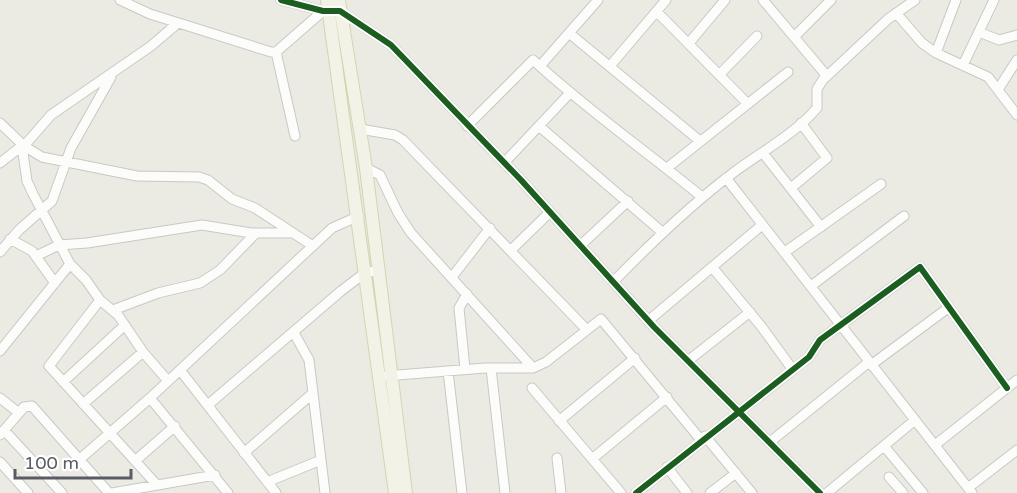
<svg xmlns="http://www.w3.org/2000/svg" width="1017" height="493" font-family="'Varela Round',sans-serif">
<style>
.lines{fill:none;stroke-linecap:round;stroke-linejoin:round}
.minor-casing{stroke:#c8c8c7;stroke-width:11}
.major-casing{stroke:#d6d3b0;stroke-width:14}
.minor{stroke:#fcfcfb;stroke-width:9}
.major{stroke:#f2f2e7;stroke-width:12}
.cycleway-casing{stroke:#fff;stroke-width:10}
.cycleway{stroke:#1b5e20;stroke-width:6}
</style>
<rect width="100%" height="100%" fill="#ebebe4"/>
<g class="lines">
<g class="minor-casing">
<path id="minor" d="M120,0L150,14L271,52H276L323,11
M281,0L323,11H340L391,45L521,180L654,327L820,493
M956,0L936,53L988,77L1017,115
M657,12L748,104
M896,13L922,43L936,53
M979,32L999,40L1017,35
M569,33L700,141
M795,36L831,0
M689,43L725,0
M276,52L295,136
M963,65L994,0
M540,66L598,0
M610,66L666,0
M719,75L757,36
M826,77L888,19L915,0
M999,88L1017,60
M0,123L24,146L42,157L137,176L199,177L208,180L232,199L255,208L313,246
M467,126L533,60C586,109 646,151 702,197
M539,126L662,232
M360,129L395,135L403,140L587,330
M763,153L821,227
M0,163L23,145
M504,163L569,94
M366,168L380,175L398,213L411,233L533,368
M667,168L788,72
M726,178L972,493
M791,188L827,158L801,123
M10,239L32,251L55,283
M581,245L628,201
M511,250L550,212
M0,252L19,230L52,201L71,148L111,77
M785,252L881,184
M36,256L59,245L87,243L202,225L251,233H291
M712,267L761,326L793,370
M452,277L490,228
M613,282C651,243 689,206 733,173C761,152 795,134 817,108V89L826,75L763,0
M811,286L904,216
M100,300L49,366L157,485
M113,310L158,293L200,283L220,270L256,233
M648,321L762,225
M294,333L309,360L325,493
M0,351L70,264
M689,360L750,312
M871,365L948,308
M491,368L505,493
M465,369L459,308L467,294
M180,370L276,493
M448,371L462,493
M385,376L485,368H533L546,362L601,319L701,440
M168,381L143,352L118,315L100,300L86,280L70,264L33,194L27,181L23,153L24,146L51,115L151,46L178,23
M63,382L125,325
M532,388L621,493
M0,398L19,413
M150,398L228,493
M83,404L143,352
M209,404L341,291L366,272L380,271
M559,421L635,358
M4,430L62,493
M0,435L24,407L32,406L109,493
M705,436L752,493
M770,442L869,362
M935,445L1017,380
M884,446L923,493
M244,453L313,393
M557,458L561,493
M80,459L150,398L332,228L359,216
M592,459L667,397
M135,461L175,426
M0,462L28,493
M667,467L687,493
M889,477L903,493
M267,482L321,460
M968,488L1017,450
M112,493L215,475
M636,493L809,357L820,340L920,267L1007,388
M710,493L736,473
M827,493L915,420"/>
</g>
<g class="major-casing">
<path id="major" d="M327,0L395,493
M339,0L366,168L406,493"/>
</g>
<use href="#minor" class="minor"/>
<use href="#major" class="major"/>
<g class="cycleway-casing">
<path id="cycleway" d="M281,0L323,11H340L391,45L521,180L654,327L820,493
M636,493L809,357L820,340L920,267L1007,388"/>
</g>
<use href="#cycleway" class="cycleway"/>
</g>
<path d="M15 469v9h116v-9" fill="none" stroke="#5a5c64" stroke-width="3"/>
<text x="24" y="469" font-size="18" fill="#5a5c64" stroke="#ffffff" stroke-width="4.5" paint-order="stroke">100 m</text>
</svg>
